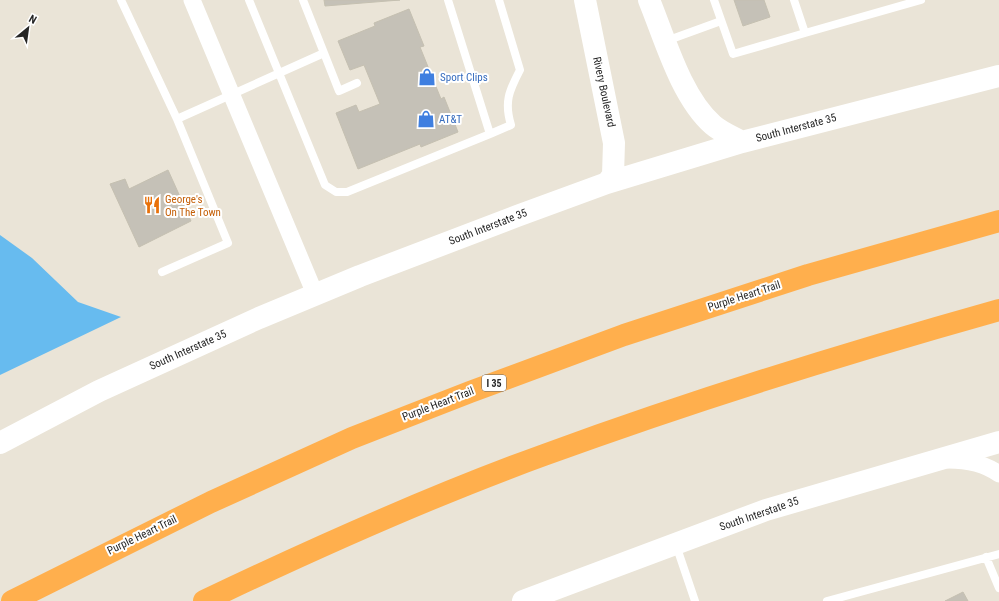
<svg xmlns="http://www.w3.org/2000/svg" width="999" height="601" font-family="'Roboto Condensed',sans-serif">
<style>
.water{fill:#67bbef}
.building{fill:#c5c1b7;stroke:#c5c0b1}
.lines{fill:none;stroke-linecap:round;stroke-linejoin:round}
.lane{stroke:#fff;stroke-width:8}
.street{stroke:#fff;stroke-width:17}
.secondary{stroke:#fff;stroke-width:22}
.highway{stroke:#ffaf4d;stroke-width:22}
.labels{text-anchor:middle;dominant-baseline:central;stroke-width:4;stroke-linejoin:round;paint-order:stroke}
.shield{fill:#fff;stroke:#676767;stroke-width:1}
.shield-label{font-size:10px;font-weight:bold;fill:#262626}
.shop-label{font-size:11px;fill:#366cbe;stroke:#fff;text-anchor:start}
.street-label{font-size:11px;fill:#262626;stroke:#fff}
.food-label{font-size:11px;fill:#c56008;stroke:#fff;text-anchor:start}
</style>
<rect width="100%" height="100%" fill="#eae4d7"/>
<path class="water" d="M0,235L32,258L78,302L121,317L0,375Z"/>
<path class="building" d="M324,0H400L325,6Z
M734,0H764L770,17L743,26Z
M409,9L424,46L420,47L441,99L444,97L458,132L421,147L420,144L358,169L336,113L356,105L359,112L380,104L364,65L350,70L338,41L375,26L374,23Z
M168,170L191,221L139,247L110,184L125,179L129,189Z
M963,592L968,601H945Z"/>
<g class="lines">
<path class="lane" d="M121,0L177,119L324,53L303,0
M249,0L325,185L336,192H347L490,134L448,0
M714,0L733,54L805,33L794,0
M805,33L921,0
M666,41L721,21
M324,53L339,91L357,83
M490,134L511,125C504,102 509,91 520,70L499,0
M162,272L228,243L177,119
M676,545L695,601
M986,557L999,588
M827,601L999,554"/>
<path class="street" d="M192,0L315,294
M948,460C967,460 984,463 999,474"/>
<path class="secondary" d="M585,0L614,143L613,175L607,183
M649,0C665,39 681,97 713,125C721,132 733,137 742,142
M0,443L99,391L259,318L360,276L517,216L607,183L742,142L999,76
M523,601L766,510L999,442"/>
<path class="highway" d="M12,601L211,502L352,438L470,392L624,335L808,275L999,221
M204,601C315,548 428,497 544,455C694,400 846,353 999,310"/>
</g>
<defs>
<g id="shop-bare" transform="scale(1.38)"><path d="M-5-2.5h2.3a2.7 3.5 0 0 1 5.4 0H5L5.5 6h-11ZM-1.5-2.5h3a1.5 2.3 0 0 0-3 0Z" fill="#3f7fe0" stroke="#fff" stroke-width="2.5" paint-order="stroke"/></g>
<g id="restaurant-bare" transform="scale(1.38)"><path d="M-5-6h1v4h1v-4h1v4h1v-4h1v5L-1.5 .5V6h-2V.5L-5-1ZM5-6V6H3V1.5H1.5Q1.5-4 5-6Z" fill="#e8710a" stroke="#fff" stroke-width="2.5" paint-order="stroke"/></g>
</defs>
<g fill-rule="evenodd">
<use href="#shop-bare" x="427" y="77"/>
<use href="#shop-bare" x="426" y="119"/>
<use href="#restaurant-bare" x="152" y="205"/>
</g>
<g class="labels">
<rect class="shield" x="482" y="375" width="24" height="16" rx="3"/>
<g class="shield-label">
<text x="494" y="383">I 35</text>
</g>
<g class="shop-label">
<text x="440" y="77">Sport Clips</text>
<text x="439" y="119">AT&amp;T</text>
</g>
<g class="street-label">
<text transform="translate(604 92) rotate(78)">Rivery Boulevard</text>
<text transform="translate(796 128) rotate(-15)">South Interstate 35</text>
<text transform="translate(488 227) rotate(-21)">South Interstate 35</text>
<text transform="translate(744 296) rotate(-18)">Purple Heart Trail</text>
<text transform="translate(188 350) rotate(-24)">South Interstate 35</text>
<text transform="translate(438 404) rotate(-21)">Purple Heart Trail</text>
<text transform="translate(759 514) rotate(-19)">South Interstate 35</text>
<text transform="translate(142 535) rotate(-26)">Purple Heart Trail</text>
</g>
<g class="food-label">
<text x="165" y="199">George's<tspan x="165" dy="13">On The Town</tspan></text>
</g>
</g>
<g transform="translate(28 28) rotate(29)" stroke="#ffffff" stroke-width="3" paint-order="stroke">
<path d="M0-3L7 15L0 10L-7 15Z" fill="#262626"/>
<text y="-6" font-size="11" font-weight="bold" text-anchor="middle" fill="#262626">N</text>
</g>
</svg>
